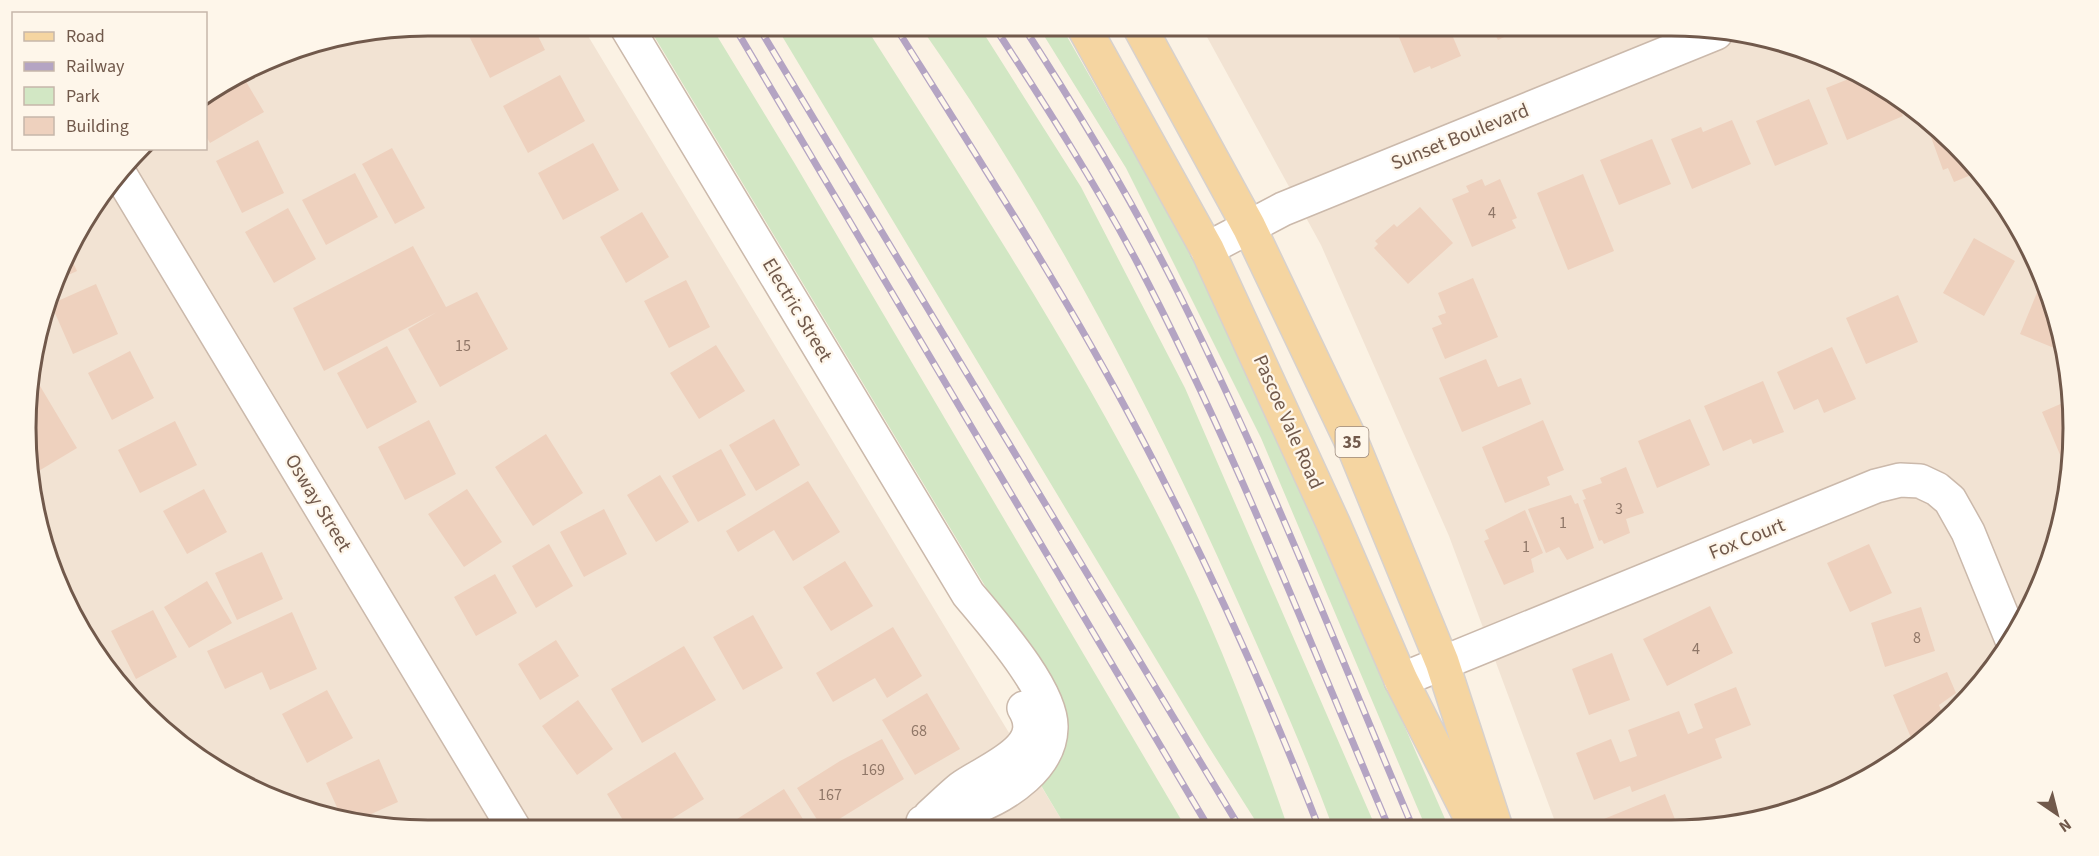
<svg xmlns="http://www.w3.org/2000/svg" width="2099" height="856" font-family="'Source Sans 3',sans-serif">
<style>
.residential{fill:#f2e3d3}
.green{fill:#d2e7c4}
.building{fill:#eed1be}
.lines{fill:none;stroke-linecap:round;stroke-linejoin:round}
.minor-casing{stroke:#cbb9ab;stroke-width:36}
.tertiary-casing{stroke:#cbb9ab;stroke-width:36}
.primary-casing{stroke:#d7d1cd;stroke-width:36}
.minor{stroke:#fff;stroke-width:33}
.tertiary{stroke:#fff;stroke-width:33}
.primary{stroke:#f5d5a1;stroke-width:33}
.rail-casing{stroke:#b4a4c3;stroke-width:7}
.rail{stroke:#fef6ea;stroke-width:4.5;stroke-dasharray:14;stroke-linecap:butt}
.labels{text-anchor:middle;dominant-baseline:central;stroke-width:4.5;stroke-linejoin:round;paint-order:stroke}
.number-label{font-size:16px;fill:#907768}
.shield{fill:#fef6ea;stroke:#9b887b;stroke-width:1.5}
.shield-label{font-size:18px;font-weight:bold;fill:#71594b}
.street-label{font-size:20px;fill:#71594b;stroke:#fef6ea}
.rim{fill:none;stroke:#71594b;stroke-width:3}
</style>
<rect width="100%" height="100%" fill="#fbf2e4"/>
<path class="residential" d="M428,26H582L1067,829L428,830L299,809L183,748L93,651L56,582L33,507L29,375L47,298L79,227L144,149L206,148V95L227,79L298,47Z
M1201,26H1671L1800,47L1872,79L1936,125L1990,183L2032,250L2060,323L2073,401L2070,480L2052,557L2006,651L1936,731L1849,789L1724,827H1557L1449,536L1321,245Z"/>
<path class="green" d="M648,26H711L795,164L1186,828L1067,829L1039,782L1053,699Z
M776,26H865C973,195 1083,364 1173,545C1218,636 1255,732 1288,828H1260L1207,744Z
M920,26H979L1081,187L1185,388L1376,828H1333C1305,752 1271,676 1238,602C1149,401 1046,206 920,26Z
M1038,26H1061L1185,243L1251,375L1449,828H1426L1261,438L1126,168Z"/>
<path class="building" d="M490,26H533L545,50L490,78L469,36Z
M1421,26H1433L1437,36L1450,30L1461,56L1431,69L1430,66L1414,73L1398,35Z
M1490,26H1527L1498,40Z
M241,73L264,112L210,143L206,136V95Z
M1861,74L1867,90L1880,85L1894,95L1903,116L1847,140L1826,88Z
M560,75L585,121L528,153L503,106Z
M1809,99L1828,144L1775,166L1756,121Z
M1923,115L1936,125L1979,170L1976,173L1954,182L1948,168L1943,170Z
M1732,120L1751,164L1692,189L1671,139L1701,127L1703,132Z
M1652,139L1671,184L1619,205L1600,160Z
M258,140L284,193L242,213L216,161Z
M593,143L619,190L563,220L538,173Z
M392,148L425,208L395,224L362,164Z
M355,173L378,217L326,245L302,200Z
M1583,174L1614,251L1568,270L1537,193Z
M1482,179L1485,186L1500,179L1517,218L1512,220L1516,228L1472,247L1452,199L1469,192L1466,186Z
M1420,207L1453,243L1408,284L1374,248L1378,244L1375,241L1394,224L1397,227Z
M288,208L316,259L274,283L245,232Z
M642,212L669,257L626,283L600,237Z
M1974,238L2015,261L1984,316L1943,293Z
M413,246L446,307L477,292L508,349L440,387L408,329L437,312L324,371L293,308Z
M68,252L77,271L55,281Z
M1473,278L1498,337L1445,359L1432,328L1442,324L1438,316L1446,313L1438,293Z
M2043,278L2060,323L2064,352L2020,334Z
M686,280L710,327L669,348L644,301Z
M96,284L118,334L73,354L51,304Z
M1898,295L1918,342L1866,364L1846,318Z
M716,345L745,391L699,419L670,373Z
M387,346L417,402L367,429L337,373Z
M1832,347L1856,399L1824,413L1818,399L1794,410L1777,372Z
M130,351L154,398L112,420L88,373Z
M1486,359L1498,387L1521,378L1531,404L1462,432L1439,378Z
M1763,381L1784,432L1753,444L1751,439L1723,451L1704,406Z
M40,386L77,448L32,475L30,392Z
M2072,399L2070,470L2067,471L2042,412Z
M774,419L800,465L756,491L729,445Z
M1690,419L1710,465L1657,488L1638,441Z
M429,420L456,474L405,500L378,447Z
M1543,420L1564,470L1547,477L1550,485L1505,503L1482,447Z
M175,421L197,465L140,493L118,450Z
M546,434L583,493L533,526L495,467Z
M721,449L746,495L698,522L672,476Z
M1626,467L1644,513L1626,519L1630,533L1604,544L1602,540L1599,541L1583,500L1586,499L1582,490L1602,483L1600,478Z
M660,475L689,522L656,542L627,495Z
M808,481L840,532L793,561L774,530L738,552L726,531Z
M204,489L227,532L187,554L163,511Z
M467,489L502,542L464,567L428,514Z
M1571,495L1575,504L1578,503L1594,548L1567,560L1559,547L1546,553L1528,509Z
M604,509L627,554L584,577L560,532Z
M1525,510L1543,553L1531,559L1534,572L1504,585L1484,541L1489,539L1485,530Z
M549,544L573,586L536,608L512,566Z
M1869,544L1892,593L1850,612L1827,563Z
M262,552L283,599L237,620L215,573Z
M845,561L873,606L831,631L803,587Z
M495,574L517,613L476,636L454,597Z
M207,581L232,623L189,648L164,607Z
M1710,606L1733,653L1667,686L1643,639Z
M1921,607L1935,651L1885,667L1871,623Z
M153,610L177,657L136,679L111,631Z
M292,612L317,669L270,690L262,672L225,689L207,651Z
M753,615L783,668L743,690L713,637Z
M893,627L922,676L887,698L875,678L833,702L816,673Z
M556,640L579,676L540,700L518,664Z
M684,646L716,700L642,743L611,689Z
M1612,653L1630,700L1589,715L1572,669Z
M1947,672L1956,693L1939,705L1945,720L1937,729L1912,740L1893,695Z
M1736,687L1751,725L1715,739L1722,758L1632,792L1630,786L1594,800L1576,753L1611,739L1620,762L1637,756L1628,730L1679,711L1688,734L1703,728L1694,704Z
M327,690L353,738L307,763L282,714Z
M927,693L960,749L915,775L882,720Z
M578,700L613,749L577,775L542,726Z
M882,739L904,779L823,829L797,788L840,761Z
M675,752L704,799L654,830H629L607,794Z
M379,759L398,802L360,819L341,816L326,783Z
M784,789L808,827L805,829L720,830Z
M1665,794L1678,827H1602L1599,821Z
M431,819L436,830L412,828Z"/>
<g class="lines">
<g class="minor-casing">
<path id="minor" d="M121,176L515,830
M1207,249L1283,209L1716,33
M1401,680L1876,486L1900,480L1920,481L1937,489L1950,500L1968,532L2012,640"/>
</g>
<g class="tertiary-casing">
<path id="tertiary" d="M626,26L968,594C992,623 1053,691 1051,728C1050,767 1008,794 976,807C960,815 940,818 923,822
M930,816C940,807 950,797 961,788C987,769 1049,749 1024,708"/>
</g>
<g class="primary-casing">
<path id="primary" d="M1083,26L1207,249L1333,523L1401,680L1476,828
M1139,26L1249,227L1353,445L1442,662L1496,828"/>
</g>
<use href="#minor" class="minor"/>
<use href="#tertiary" class="tertiary"/>
<use href="#primary" class="primary"/>
<g class="rail-casing">
<path id="rail" d="M734,26L1209,828
M758,26L1240,828
M895,26C980,161 1067,296 1141,437C1208,564 1267,694 1319,828
M994,26C1044,103 1094,181 1137,262C1233,445 1308,638 1389,828
M1023,26C1080,114 1135,205 1182,300C1268,472 1338,651 1413,828"/>
</g>
<use href="#rail" class="rail"/>
</g>
<g class="labels">
<g class="number-label">
<text x="1492" y="213">4</text>
<text x="463" y="346">15</text>
<text x="1619" y="509">3</text>
<text x="1563" y="523">1</text>
<text x="1526" y="547">1</text>
<text x="1917" y="638">8</text>
<text x="1696" y="649">4</text>
<text x="919" y="731">68</text>
<text x="873" y="770">169</text>
<text x="830" y="795">167</text>
</g>
<rect class="shield" x="1335.5" y="427" width="33" height="30" rx="4.5"/>
<g class="shield-label">
<text x="1352" y="442">35</text>
</g>
<g class="street-label">
<text transform="translate(1460 137) rotate(-22)">Sunset Boulevard</text>
<text transform="translate(797 310) rotate(59)">Electric Street</text>
<text transform="translate(1288 422) rotate(66)">Pascoe Vale Road</text>
<text transform="translate(318 503) rotate(59)">Osway Street</text>
<text transform="translate(1747 539) rotate(-22)">Fox Court</text>
</g>
</g>
<path d="M0 0H2099V856H0ZM428 36H1671A392 392 0 0 1 2063 428V428A392 392 0 0 1 1671 820H428A392 392 0 0 1 36 428V428A392 392 0 0 1 428 36Z" fill="#fef6ea" fill-rule="evenodd"/>
<path class="rim" d="M428 36H1671A392 392 0 0 1 2063 428V428A392 392 0 0 1 1671 820H428A392 392 0 0 1 36 428V428A392 392 0 0 1 428 36Z"/>
<rect x="12" y="12" width="195" height="138" fill="#fef6ea" stroke="#c6b7aa" stroke-width="1.5"/>
<rect x="24" y="32" width="30" height="9" fill="#f5d5a1" stroke="#c6b7aa" stroke-width="1.5"/>
<text x="66" y="42" font-size="18" fill="#71594b">Road</text>
<rect x="24" y="62" width="30" height="9" fill="#b4a4c3" stroke="#c6b7aa" stroke-width="1.5"/>
<text x="66" y="72" font-size="18" fill="#71594b">Railway</text>
<rect x="24" y="87" width="30" height="18" fill="#d2e7c4" stroke="#c6b7aa" stroke-width="1.5"/>
<text x="66" y="102" font-size="18" fill="#71594b">Park</text>
<rect x="24" y="117" width="30" height="18" fill="#eed1be" stroke="#c6b7aa" stroke-width="1.5"/>
<text x="66" y="132" font-size="18" fill="#71594b">Building</text>
<g transform="translate(2057 814) rotate(145)" stroke="#fef6ea" stroke-width="4.5" paint-order="stroke">
<path d="M0-4.5L10 22L0 15L-10 22Z" fill="#71594b"/>
<text y="-9" font-size="16" font-weight="bold" text-anchor="middle" fill="#71594b">N</text>
</g>
</svg>
